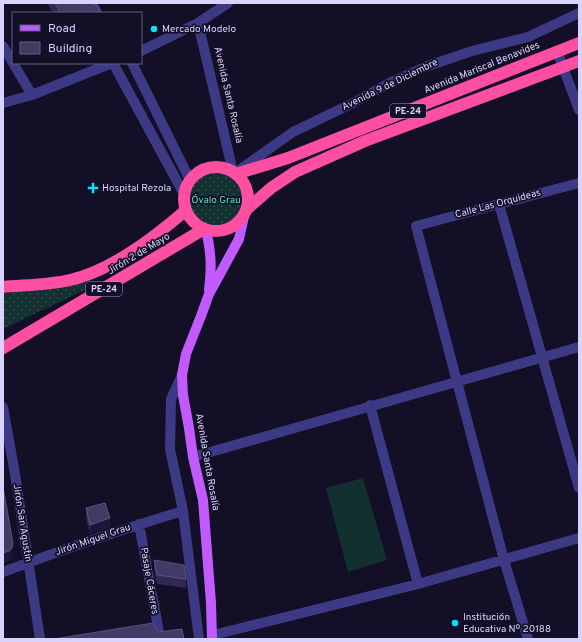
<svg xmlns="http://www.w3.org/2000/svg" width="582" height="642" font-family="Overpass,sans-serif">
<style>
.park{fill:url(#park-dots)}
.garden{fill:#12302f}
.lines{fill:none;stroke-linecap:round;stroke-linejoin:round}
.minor{stroke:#3d3a85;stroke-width:10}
.major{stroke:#c25bff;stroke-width:10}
.highway{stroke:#ff4fa3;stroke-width:12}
.wall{fill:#312854}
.shaded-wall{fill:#1d163a}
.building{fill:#433a66;stroke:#5a527e}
.poi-dot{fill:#00e5ff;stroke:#130f26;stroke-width:1.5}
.labels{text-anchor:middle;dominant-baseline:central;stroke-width:3.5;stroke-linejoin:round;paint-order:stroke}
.shield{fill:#130f26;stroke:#9e99be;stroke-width:1}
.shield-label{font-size:9px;font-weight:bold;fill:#d9d4ff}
.poi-label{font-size:10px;fill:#d9d4ff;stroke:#130f26;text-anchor:start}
.street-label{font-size:10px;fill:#d9d4ff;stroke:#130f26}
.park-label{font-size:10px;fill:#5fe0c0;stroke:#130f26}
</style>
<defs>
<pattern id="park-dots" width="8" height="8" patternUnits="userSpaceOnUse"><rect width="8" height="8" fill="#12302f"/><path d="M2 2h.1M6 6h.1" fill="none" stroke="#344d4e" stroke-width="1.8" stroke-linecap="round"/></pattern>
</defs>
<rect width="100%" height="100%" fill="#130f26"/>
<path class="park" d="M188 200a28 28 0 1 1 56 0a28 28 0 1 1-56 0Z
M84,281L88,282L89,284L87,289L3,329V294Z"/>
<path class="garden" d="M363,478L387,560L348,572L326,488Z"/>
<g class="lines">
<path class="minor" d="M92,3L97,13
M198,23L233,172
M3,46L13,63
M141,51L198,23L228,3
M557,51L579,110
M13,63L32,95
M113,63L184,194
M132,63L190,180
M3,103L32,95L112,63
M235,173L293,132L355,102L389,83L425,67L472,51L528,37L579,13
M499,204L579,488
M182,375L171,399L170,449L183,511L199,639
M370,405L418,584
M3,407L15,474L40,639
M193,457L579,347
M139,524L160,638
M3,572C62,550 123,529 183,511
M213,635L418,584L579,538
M528,639L504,560L416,226L579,183"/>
<path class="major" d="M206,230C211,252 212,267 209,290
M212,639L211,603L203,500L193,457L189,428L183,395L182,375L186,354L201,316L209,294L239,239L245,212"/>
<path class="highway" d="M184 199a32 32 0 1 1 64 0a32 32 0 1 1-64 0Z
M236,174L288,158L579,43
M247,209L271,188L295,172L365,141L579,61
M3,287C25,285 49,285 70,280C111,271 155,237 186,210
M3,348L204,229"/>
</g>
<path class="wall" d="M47,3H92L101,13H53Z
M86,508L110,527L90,534L86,518Z
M154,560L186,579V588L157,584L154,569Z"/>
<path class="shaded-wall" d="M110,518V527L90,534V525Z
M13,543V553L12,558L9,561L3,563V553Z"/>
<path class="building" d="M55,3H92L94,5L97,6L101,13H60Z
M3,487L13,543L12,548L9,551L3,553Z
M105,503L110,518L90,525L86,508Z
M154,560L184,565L186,579L157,575Z
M153,623L158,632L182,629L184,639H54Z"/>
<g class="poi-dot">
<circle cx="154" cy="29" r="4"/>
<path d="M91 182h4v4h4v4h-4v4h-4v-4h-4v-4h4z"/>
<circle cx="455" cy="623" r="4"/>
</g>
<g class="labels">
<g class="shield">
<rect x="390" y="104" width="36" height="14" rx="3"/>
<rect x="86" y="282" width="36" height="14" rx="3"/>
</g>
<g class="shield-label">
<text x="408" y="111">PE-24</text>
<text x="104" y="289">PE-24</text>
</g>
<g class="poi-label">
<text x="162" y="29">Mercado Modelo</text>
<text x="102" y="188">Hospital Rezola</text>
<text x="463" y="617">Institución<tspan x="463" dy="12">Educativa Nº 20188</tspan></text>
</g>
<g class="street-label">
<text transform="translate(482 68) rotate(-22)">Avenida Mariscal Benavides</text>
<text transform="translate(390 85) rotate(-26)">Avenida 9 de Diciembre</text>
<text transform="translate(228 95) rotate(77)">Avenida Santa Rosalía</text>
<text transform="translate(498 204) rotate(-15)">Calle Las Orquideas</text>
<text transform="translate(139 254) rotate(-31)">Jirón 2 de Mayo</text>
<text transform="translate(207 462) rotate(80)">Avenida Santa Rosalía</text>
<text transform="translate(22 523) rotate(81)">Jirón San Agustín</text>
<text transform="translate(93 540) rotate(-19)">Jirón Miguel Grau</text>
<text transform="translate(149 581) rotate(80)">Pasaje Cáceres</text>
</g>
<g class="park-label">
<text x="216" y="200">Óvalo Grau</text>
</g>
</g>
<rect width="582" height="642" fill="none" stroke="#d9d4ff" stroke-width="8"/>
<rect x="12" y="12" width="130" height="52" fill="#130f26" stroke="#625e7d"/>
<rect x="20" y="25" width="20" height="6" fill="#c25bff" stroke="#625e7d"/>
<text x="48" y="32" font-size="12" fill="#d9d4ff">Road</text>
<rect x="20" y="42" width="20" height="12" fill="#433a66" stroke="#625e7d"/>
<text x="48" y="52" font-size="12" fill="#d9d4ff">Building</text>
</svg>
